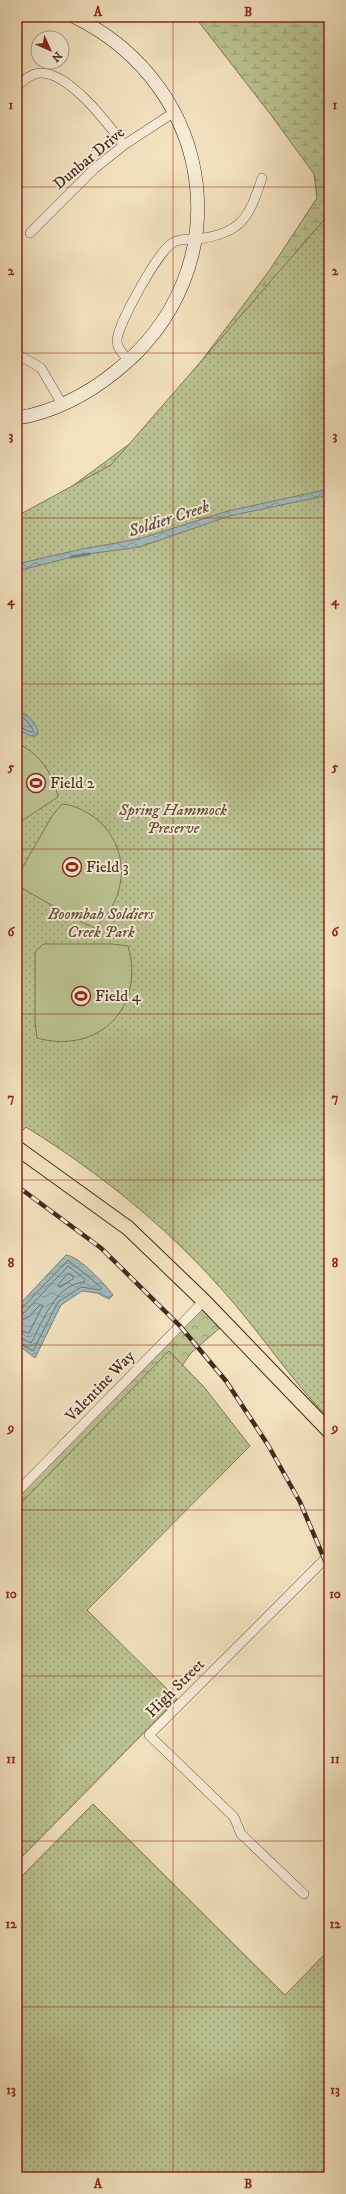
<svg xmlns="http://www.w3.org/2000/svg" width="346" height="2194" font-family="'IM FELL DW Pica',serif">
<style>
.forest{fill:url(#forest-crowns);stroke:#7f7658}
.wetland{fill:url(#wetland-marsh);stroke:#7f7658}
.park{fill:url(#park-dots);stroke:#7f7658}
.garden{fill:#bbc392;stroke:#7f7658}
.water{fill:url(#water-waves);stroke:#7b817c}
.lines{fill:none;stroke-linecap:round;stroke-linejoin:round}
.shore{stroke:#72726c;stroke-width:1}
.stream{stroke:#7b817c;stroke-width:3}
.street-casing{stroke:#6f5846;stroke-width:10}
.secondary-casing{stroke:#432a1d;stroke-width:14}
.primary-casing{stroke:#432a1d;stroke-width:16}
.street{stroke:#f7ecd6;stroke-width:9}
.secondary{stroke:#f7ecd6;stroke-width:13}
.primary{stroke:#f3e2c0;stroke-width:14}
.rail-casing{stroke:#432a1d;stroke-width:4.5}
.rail{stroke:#f7ecd6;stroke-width:3;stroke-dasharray:9;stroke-linecap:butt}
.grid{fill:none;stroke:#8f2418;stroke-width:1;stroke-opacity:0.55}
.labels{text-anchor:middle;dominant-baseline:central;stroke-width:4;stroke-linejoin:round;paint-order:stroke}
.street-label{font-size:16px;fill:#432a1d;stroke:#f7ecd6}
.poi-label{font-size:16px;fill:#432a1d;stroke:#f7ecd6;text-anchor:start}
.park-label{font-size:16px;font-style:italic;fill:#61503a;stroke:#f7ecd6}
.water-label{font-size:17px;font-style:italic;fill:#5a4e45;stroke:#f7ecd6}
.neatline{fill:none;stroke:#8f2418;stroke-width:1.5}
.grid-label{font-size:13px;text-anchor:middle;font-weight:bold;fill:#8f2418}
</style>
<defs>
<pattern id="forest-crowns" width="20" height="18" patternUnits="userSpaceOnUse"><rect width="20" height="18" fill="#bbc392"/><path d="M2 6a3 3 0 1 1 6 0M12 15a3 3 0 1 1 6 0" fill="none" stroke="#9a9f77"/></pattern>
<pattern id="wetland-marsh" width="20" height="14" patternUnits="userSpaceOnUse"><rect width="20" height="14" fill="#bbc392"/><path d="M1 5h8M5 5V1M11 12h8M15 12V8" fill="none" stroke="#9a9f77"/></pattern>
<pattern id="park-dots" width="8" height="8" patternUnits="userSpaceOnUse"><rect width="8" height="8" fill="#bbc392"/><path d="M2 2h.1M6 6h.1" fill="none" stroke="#9a9f77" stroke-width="1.8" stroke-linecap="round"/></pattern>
<pattern id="water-waves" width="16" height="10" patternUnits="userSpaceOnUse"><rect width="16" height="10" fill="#a0bbbc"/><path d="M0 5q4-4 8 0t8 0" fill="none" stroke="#849898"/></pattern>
</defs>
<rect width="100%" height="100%" fill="#f3e2c0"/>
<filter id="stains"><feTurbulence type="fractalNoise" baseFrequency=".005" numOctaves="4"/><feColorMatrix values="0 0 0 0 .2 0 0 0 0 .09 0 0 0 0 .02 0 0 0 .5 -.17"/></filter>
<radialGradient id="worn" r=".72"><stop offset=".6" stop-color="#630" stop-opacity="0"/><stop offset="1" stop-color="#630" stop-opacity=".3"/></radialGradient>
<path class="forest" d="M201,1304L222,1326L191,1353L17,1600V1495Z"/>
<path class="wetland" d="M195,17H329V485L17,527L151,428L269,271L317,198L314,174L271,115Z"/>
<path class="park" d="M329,214V1419C295,1384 268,1344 237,1307C177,1235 105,1176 26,1127L23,1130L17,1127V516L111,465Z
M169,1351L204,1387L250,1446L87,1610L177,1699L17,1862V1507Z
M93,1804L285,1995L329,1950V2177H17V1881Z"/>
<path class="garden" d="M17,743C40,754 52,772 58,797L17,824Z
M62,804C75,805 88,812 98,820C132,851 127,899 95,928L81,922L20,887L17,877L52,816Z
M43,944H112L128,946C146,1008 98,1055 37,1038L35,1022V952Z"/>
<path class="water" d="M329,489V495L229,516L140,547L80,555L17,571V564L82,549L139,539L228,511Z
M17,709C26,714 35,721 38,731L36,736H30L17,729Z
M66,1255C79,1256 106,1285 113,1295L109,1299L97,1293L82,1291L61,1305L35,1358L17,1344V1307Z"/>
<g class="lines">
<path class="shore" d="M17,713L27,721L34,731L31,732L17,726
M68,1274L73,1276V1279L59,1287V1284Z
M17,1310L22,1308L68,1260L102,1288L100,1290L81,1287L58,1302L33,1351L17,1342
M17,1315L25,1312L68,1266L85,1279L84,1282C55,1285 43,1321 31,1343L17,1336
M17,1321L27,1318L40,1305H43L29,1333L17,1330"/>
<path class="stream" d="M71,557L89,554"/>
<g class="street-casing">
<path id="street" d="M17,86C24,80 32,73 41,73C70,73 108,124 124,145
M30,233L94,169L124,145L173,113
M17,354L41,368L62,404
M129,361C124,355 117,349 117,341C117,325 157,254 171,244C178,238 188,240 197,239C241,234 249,218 262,178
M17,1492L204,1301
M304,1894L241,1834L234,1817L149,1735L329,1555"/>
</g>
<g class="secondary-casing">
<path id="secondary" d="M17,418C52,413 88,394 115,372C242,272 218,88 75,17"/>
</g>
<g class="primary-casing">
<path id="primary" d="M17,1148L128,1228L204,1301L329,1431"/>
</g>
<use href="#street" class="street"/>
<use href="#secondary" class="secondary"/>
<use href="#primary" class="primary"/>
<g class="rail-casing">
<path id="rail" d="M17,1186L101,1248L180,1326L226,1381L268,1445L300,1502L329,1570"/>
</g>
<use href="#rail" class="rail"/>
</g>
<path class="grid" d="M173,17V2177M17,187H329M17,353H329M17,518H329M17,684H329M17,849H329M17,1014H329M17,1180H329M17,1345H329M17,1510H329M17,1676H329M17,1841H329M17,2007H329"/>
<defs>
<g id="stadium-ring" transform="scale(1)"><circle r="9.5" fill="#f7ecd6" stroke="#8f2418" stroke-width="1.5"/><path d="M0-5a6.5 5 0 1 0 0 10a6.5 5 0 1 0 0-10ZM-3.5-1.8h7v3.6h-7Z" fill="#8f2418"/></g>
</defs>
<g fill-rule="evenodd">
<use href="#stadium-ring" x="36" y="783"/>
<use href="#stadium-ring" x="72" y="867"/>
<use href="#stadium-ring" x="81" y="996"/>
</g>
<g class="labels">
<g class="street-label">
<text transform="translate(89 158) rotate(-40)">Dunbar Drive</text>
<text transform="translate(100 1386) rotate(-46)">Valentine Way</text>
<text transform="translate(175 1688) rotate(-45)">High Street</text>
</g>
<g class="poi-label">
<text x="50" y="783">Field 2</text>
<text x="86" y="867">Field 3</text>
<text x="95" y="996">Field 4</text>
</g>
<g class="park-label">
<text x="173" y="810">Spring Hammock<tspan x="173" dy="18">Preserve</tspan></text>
<text x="101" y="914">Boombah Soldiers<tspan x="101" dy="18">Creek Park</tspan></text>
</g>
<g class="water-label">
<text transform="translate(169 519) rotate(-18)">Soldier Creek</text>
</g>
</g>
<rect width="346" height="2194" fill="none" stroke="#f3e2c0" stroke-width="44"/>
<g transform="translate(50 50) rotate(135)"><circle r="19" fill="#f7ecd6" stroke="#af9e8c"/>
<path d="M0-3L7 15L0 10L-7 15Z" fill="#8f2418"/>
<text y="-6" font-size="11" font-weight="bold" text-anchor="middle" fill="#432a1d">N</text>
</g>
<rect x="22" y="22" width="302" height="2150" class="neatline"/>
<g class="grid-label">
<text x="98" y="16">A</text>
<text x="248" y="16">B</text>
<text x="11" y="109">1</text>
<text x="335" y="109">1</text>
<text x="11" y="275">2</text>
<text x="335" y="275">2</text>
<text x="11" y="440">3</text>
<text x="335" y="440">3</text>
<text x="11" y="605">4</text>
<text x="335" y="605">4</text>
<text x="11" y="771">5</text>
<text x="335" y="771">5</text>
<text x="11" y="936">6</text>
<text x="335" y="936">6</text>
<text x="11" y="1102">7</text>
<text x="335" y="1102">7</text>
<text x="11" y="1267">8</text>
<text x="335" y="1267">8</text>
<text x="11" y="1432">9</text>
<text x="335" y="1432">9</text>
<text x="11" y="1598">10</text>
<text x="335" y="1598">10</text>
<text x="11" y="1763">11</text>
<text x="335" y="1763">11</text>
<text x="11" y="1928">12</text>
<text x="335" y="1928">12</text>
<text x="11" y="2094">13</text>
<text x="335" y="2094">13</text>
<text x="98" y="2188">A</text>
<text x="248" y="2188">B</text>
</g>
<rect width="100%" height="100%" filter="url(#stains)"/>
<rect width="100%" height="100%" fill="url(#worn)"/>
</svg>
